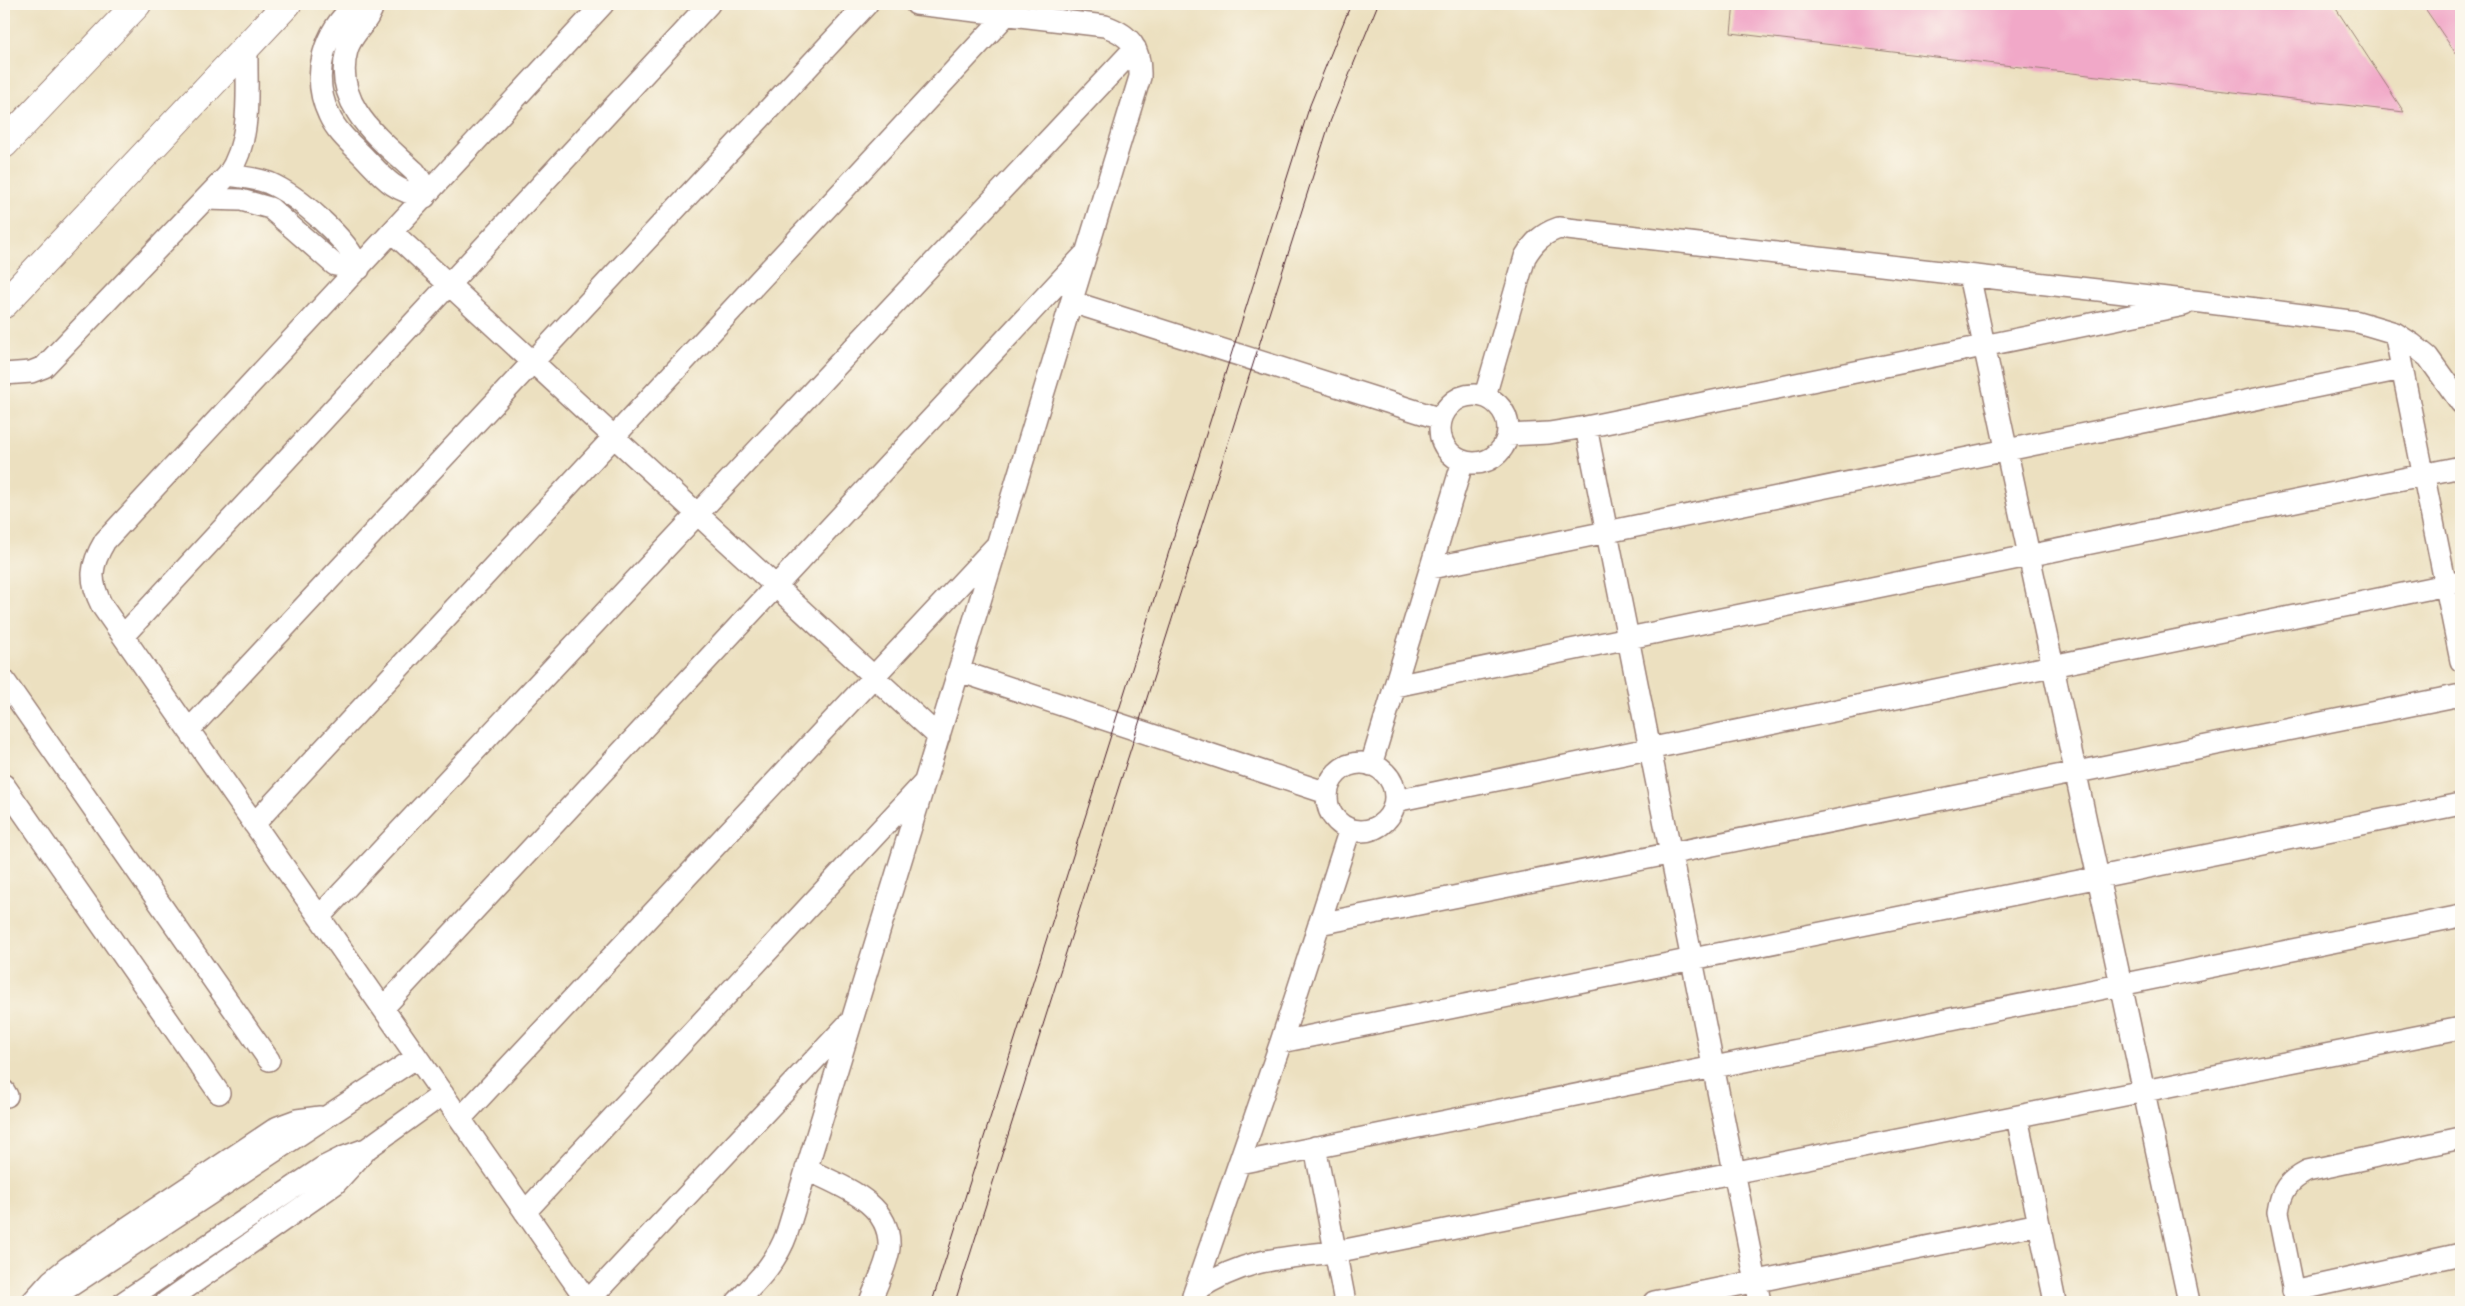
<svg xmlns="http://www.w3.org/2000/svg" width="2465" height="1306" font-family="Alegreya,serif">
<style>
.building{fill:#f1a8c8}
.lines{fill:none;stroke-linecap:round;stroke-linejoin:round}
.service-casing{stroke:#9b8076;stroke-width:24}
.minor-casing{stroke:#9b8076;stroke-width:30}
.service{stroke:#fff;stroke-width:21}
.minor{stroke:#fff;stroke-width:28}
.tram{stroke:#4a1f2b;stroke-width:1}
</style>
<rect width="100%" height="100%" fill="#fbf7ec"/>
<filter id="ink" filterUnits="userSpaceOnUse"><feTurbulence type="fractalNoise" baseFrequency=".02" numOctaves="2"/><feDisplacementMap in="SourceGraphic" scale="10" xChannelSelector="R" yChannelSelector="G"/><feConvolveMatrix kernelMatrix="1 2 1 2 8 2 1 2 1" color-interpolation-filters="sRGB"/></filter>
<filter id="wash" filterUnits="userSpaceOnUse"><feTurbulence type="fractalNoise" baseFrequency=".0096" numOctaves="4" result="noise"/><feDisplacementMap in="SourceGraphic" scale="20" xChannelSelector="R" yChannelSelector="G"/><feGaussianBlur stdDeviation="1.12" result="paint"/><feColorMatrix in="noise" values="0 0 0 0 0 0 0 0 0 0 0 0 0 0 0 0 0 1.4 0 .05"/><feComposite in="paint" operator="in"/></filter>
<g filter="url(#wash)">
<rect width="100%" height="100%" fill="#ece0c0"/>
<g id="blocks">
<path class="building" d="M1734,4H2333L2404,112L1731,33Z
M2422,4H2461V61Z"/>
</g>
</g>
<g filter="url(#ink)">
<use href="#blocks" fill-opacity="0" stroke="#9b8076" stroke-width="1"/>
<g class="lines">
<g class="service-casing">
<path id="service" d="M356,4C324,31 310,75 329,115C336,131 350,143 363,156C384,178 393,191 425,197L420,179L415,172C380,139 332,105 347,50C352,32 370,22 373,4
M205,199L241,200L270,208L335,265L359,269C350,240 297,195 269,183C256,178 241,177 228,175
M392,232L939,737
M1969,275L2189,1302
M1072,302L1441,419
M2395,333L2461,661
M4,374L31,372L44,367L228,175C253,138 246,90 247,46
M1440 429a34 34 0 1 1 68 0a34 34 0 1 1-68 0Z
M1485,396L1525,257C1534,242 1542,234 1559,228L2202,302L2358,322L2395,333L2412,344L2428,357L2461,403
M1586,427L1760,1302
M1508,435L1549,433L1586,427L2184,305
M1431,568L2402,369
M123,636L709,4
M959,671L1327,793
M4,680L269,1060
M1395,686L2461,467
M189,730L867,4
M1327 797a34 34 0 1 1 68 0a34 34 0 1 1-68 0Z
M1371,765L1463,461
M4,785L219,1093
M1395,801L2461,582
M254,824L1007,14
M319,917L1135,48
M1319,924L2461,695
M383,1008L1084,255
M1281,1042L2461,804
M4,1091L7,1096
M2017,1117L2055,1302
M460,1119L995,547
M1315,1147L1345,1302
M1239,1163L2461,916
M806,1169C840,1186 892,1202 889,1248C888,1263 875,1288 870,1302
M525,1212L923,784
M1195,1291C1244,1259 1279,1258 1335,1252L2461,1028
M2293,1291L2461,1254
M1193,1296L1281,1042L1350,829
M588,1301L848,1024
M32,1302L51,1281L67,1268L278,1127L297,1120L320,1117
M46,1302L417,1057
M124,1302L322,1168L344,1157L366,1149
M166,1302L335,1184L368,1148L443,1094
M588,1302L102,606C89,580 90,566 105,541L603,4
M737,1302C757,1281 777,1262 787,1233L1140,77C1141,49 1131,35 1105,26L916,4
M1654,1302L2039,1224
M2296,1302L2278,1212C2281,1191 2288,1181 2307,1171L2461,1138"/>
</g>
<g class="minor-casing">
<path id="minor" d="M4,144L137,4
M4,304L287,4"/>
</g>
<use href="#service" class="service"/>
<use href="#minor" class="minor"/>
<path class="tram" d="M932,1302L1310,105L1351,4
M955,1302L1330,122L1378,4"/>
</g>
</g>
<rect width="2465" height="1306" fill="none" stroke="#fbf7ec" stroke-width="20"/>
</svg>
